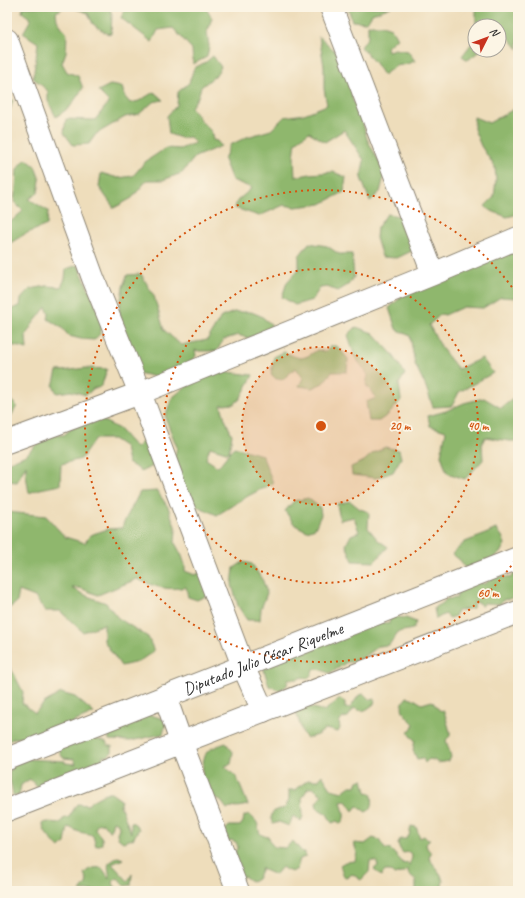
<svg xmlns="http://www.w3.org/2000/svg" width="525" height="898" font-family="Caveat,sans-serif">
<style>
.forest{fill:#8fb76d;stroke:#5d714c;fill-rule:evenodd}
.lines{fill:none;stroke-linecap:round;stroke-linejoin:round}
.minor-casing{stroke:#8c8473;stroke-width:24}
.tertiary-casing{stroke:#8c8473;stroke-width:24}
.minor{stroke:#fff;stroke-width:22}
.tertiary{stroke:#fff;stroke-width:22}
.ring{fill:none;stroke:#d5540f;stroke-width:2;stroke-dasharray:2 4}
.labels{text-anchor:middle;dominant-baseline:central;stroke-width:3.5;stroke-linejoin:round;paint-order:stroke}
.street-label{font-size:17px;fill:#2b2b2b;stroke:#fcf5e5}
.centre{fill:#d5540f;stroke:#fcf5e5;stroke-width:2}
.ring-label{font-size:12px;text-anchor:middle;font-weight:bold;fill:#d5540f;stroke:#fcf5e5;stroke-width:3.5;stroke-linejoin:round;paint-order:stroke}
</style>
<rect width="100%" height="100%" fill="#fcf5e5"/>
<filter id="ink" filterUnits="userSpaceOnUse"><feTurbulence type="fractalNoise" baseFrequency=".025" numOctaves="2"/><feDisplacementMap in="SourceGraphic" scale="8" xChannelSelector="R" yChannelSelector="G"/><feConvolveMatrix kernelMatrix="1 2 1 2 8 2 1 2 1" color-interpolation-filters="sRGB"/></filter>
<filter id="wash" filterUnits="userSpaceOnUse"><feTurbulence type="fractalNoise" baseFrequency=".012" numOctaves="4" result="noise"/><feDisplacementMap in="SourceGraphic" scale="16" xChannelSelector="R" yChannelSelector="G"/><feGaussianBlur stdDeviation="0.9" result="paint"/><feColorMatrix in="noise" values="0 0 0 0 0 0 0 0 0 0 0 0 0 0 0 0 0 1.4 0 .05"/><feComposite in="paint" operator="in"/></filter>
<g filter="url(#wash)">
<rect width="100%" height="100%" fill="#edb"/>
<path class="forest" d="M23,7H65L56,12L57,20L67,34L66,52L62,63L67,72L78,76L83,88L70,107L56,117L48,101V91L33,78L36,58L38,43L23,33L31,19L22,12Z
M71,7H109L112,14L111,34L106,33L93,24L88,13Z
M145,7H205L212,18L207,32L209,46L207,57L193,64L192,49L173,28L158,30L152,42L121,18L124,11Z
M348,7H391L372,14L367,22L352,21Z
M477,7H518V49L507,35L499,39V26H476V11Z
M368,25H382L391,28L397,38L387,47L388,51L395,49L408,51L415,61L407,64L396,66L383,75L375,63L361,47L368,37Z
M319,36L337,53L341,66L351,78L352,98L362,120L367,139L385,173L380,192L370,201L361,178L364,160L344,130L325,142L309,132L296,142L294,157L295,177L310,174L333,172L346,177L344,192L321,204L295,207L284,205L259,216L235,208L237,201L252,188L232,180L224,160L230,145L247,137L271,130L284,117L304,114L327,105L324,89V66Z
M475,39V50H481L468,60L462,56Z
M213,56L221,67L215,76L201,87L198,97L191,107L201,121L211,131L213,140L217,141L221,146L195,157L182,173L163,180H147L132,198L114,208L99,187L101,173L118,178L133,176L145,162L166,148L180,149L195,143L190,137L181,138L169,134L167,116L177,105L178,92L189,83L194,68L206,62Z
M110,85L122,87L125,97L130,103L139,101L154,92L163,100L153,102L139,114L125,117L96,134L89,144L73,145L64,133L66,119L95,120L109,102L98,91Z
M7,94L13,100L10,110L7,112Z
M516,108H518V214L507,217L489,210L485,206L494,197L496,180L495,167L481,146L474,129V117L489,123Z
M26,159L35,166L40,180L38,193L29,199L48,211L47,225L25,234L7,245V225L23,211L14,202L16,187L17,169Z
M387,214L407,217L416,249L397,258L382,257L376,238L377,228Z
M309,243L327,246L339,254H352L354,277L348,285L338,291L327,287L320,288L312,300L295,305L282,297L287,282L299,269V256Z
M518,248V298L501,297L483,308L463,307L445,315L441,314L429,325L443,350L458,369L482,358L493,373L459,392L452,406L433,407L426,387L415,364L410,336L396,329L389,308L408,291Z
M78,265L103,321L100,334L94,340L81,339L69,336L62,328L48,319L49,314L46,307L32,325L26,335L27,349L7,344V311L20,306L21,299L30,289L47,286L61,287L65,279L66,269Z
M141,274L154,296L164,330L181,345L207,340L221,317L234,312H251L261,316L272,325L262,334L247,338L238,335L223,340L217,351H199L195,350L196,356L184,369L165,379L138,373L122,325L119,311L123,287L127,275Z
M356,327L373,333L393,355L405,374L399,384L401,400L389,414L379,421H369L366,402L376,398L366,385L368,375L355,357L348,335Z
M330,346H337L348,359L347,372H332L323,383L312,388L299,386L303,378L296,368L283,379H276L271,374L274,357L284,352C300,359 302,361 317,350L326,352Z
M86,368L107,369L102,385L98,388H94L86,395L71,391L57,393L53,386L57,371C67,371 76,369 86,368Z
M228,372L253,375L240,399L234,404L221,405L225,419L232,435L229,452L234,447L262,455L273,483L248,496L217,515L188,502L174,461L177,447L165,417L172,398L197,377ZM210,447L229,453L218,467L206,459Z
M518,395V441H510L485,437L482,444L483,460L465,479L447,473L441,455L446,431L430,426L428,416L446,411L464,403L484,398L501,408Z
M7,397L17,406L7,423Z
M98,418L119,429L136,448L145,439L154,444L158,464L142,471L128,463L125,447L113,439H95L81,459L61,464L60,485L40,489L29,493L26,475V465L17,482L7,481V463L26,455L40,441L55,435H64L71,429Z
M385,447L399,450L401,458L393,472L376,478L352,475L351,467L364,461L372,454Z
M157,491L168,507L176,529L175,543L182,556L185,565V571L195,575L201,572L210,594L197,600L188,597L186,587C166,591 156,587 137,579L98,595L80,588H72L87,596L106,603L118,618L148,637L154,651L138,662L121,666L104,641V624L83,632L60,611H45L35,597L19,591L17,602L7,610V512L46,516L65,537L85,543L90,535L108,529L122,528L124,522L140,492Z
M308,498L320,508L321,515L315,528L307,531L295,525L285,511L294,501Z
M350,501L360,509L369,512L368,528L378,540L388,547L374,562L353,561L346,545L351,535L359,532L354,517L340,520L337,504Z
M496,529L502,536L505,544L500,553L491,560L465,568L460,560L452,554L465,542L481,536Z
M243,562L252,564L263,581L267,593L261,609L260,620H247L238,606L232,585L234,568Z
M518,571V592L514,593L513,598L503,600L500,604L484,603L482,607L479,603L474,602L473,608L457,611L455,616L450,618L445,614L436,619L434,608L443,603L446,599L457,598V593L475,581L485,584C493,575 499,576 510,578Z
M396,617L406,618L416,622L413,629L398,632L389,645L378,646L357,662H347L334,671L329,673L319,669L313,670L311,675L307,679L302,677L298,679H288L287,685L284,688L279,690L269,686L264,670L265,665L378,621L389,624L390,618Z
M7,663L14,674L23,692L22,703L35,713L44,703L61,693L75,697L94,713L65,726L36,738H14L7,742Z
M364,694L370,700L375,699L374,704C366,710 364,713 354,708L348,717L343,718L339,722L340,728L338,732L326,729L317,735L307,738L303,734L296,712L298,707L302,705L324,711L340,699L345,702V708H350L359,695Z
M407,697L412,698L422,704L432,701L439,710L444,711L450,732V736L446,740L451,757L449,761L438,763L434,760L429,759L425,763L423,758L417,759L413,750L415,740L410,736L408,731L412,729L414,724C406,715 396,709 407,697Z
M131,709L167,720L163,734L130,741L109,740L108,730Z
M89,737L106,742L109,746H112V752L108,756H103L102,761L83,771L78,770L74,779L37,787L30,779L21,785L19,796L13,795L9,773L14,763L26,759L65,761V763L76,764L74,759L63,758L60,753V748L68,741H85Z
M226,743L233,752L231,764L225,766L237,778L248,805L227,809L221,801L202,792C203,782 200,758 208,751C213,747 220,745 226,743Z
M322,775L331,789L342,792L350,786H356L358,781L363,779L366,792L371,793C373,799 373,803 371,809L366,812L357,806L353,811L346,801L341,802C343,811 347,816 341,824L337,821L332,823L327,814L317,808L316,803L322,795L313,788H308L302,798L303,816L301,821L293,816L289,826L279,822L273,824L271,819C272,809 277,810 285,808L287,803L289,800V790H295L308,780H319Z
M105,793H111L121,800L120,805L131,833V822L135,824L139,829L133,839L123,842L118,838L117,833L119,828L118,823L113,821L110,832L103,823L97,824L95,829L102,838V844L96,846L93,836C88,832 83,834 77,831C74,830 72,828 68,827L65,843L60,848C53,841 43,834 43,823L48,822L61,823L63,819L69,817L77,804L88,805C92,799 99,798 105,793Z
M249,814C251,816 254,819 256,821C261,829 255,835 269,837L270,842L274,847L285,848L293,841L302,852H305V857L300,859L297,869L292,872L286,870L282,867L275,875L264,870L262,868L257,879L252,882L244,876L240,879L235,852L238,847L236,842L231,840L226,843L221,834L229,826H240L243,822L244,816Z
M411,826L416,827L420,838L424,836L428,840H430L426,844L427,848L431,853L429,858L441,875L443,881L441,891H416V880L408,873V869L405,872L394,875L390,871H385L381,876L374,869L378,866L376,861H370L369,872L361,880L352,874L347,878L343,875L340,865L345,862L355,861L357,853L354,843L365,844L373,838L379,840L385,849L391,850L404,864L407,862L409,866C409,862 412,862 412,855L409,852L403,853L400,849L398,844L400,839H405L409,836Z
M118,857L123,859L112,864L128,881L132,874L131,885L125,886L118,878L113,881L114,886L121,891H80L86,884L87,879L84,874C88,868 95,867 102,868L109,878C110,872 107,869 109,863Z"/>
</g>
<g filter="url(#ink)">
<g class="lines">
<g class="minor-casing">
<path id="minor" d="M331,7L433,274
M7,40L93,278L140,393L243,666L263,711
M7,442L140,393L433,274L518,238
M165,696L181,742L238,891"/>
</g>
<g class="tertiary-casing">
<g id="tertiary">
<path id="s1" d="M7,759L518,558"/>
<path d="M7,810L518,612"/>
</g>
</g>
<use href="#minor" class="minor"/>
<use href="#tertiary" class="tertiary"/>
</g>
</g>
<circle cx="321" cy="426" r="79" fill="#d5540f" fill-opacity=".12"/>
<g class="ring">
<circle cx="321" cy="426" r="79"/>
<circle cx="321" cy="426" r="157"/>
<path d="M518 556A236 236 0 1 1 518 296"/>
</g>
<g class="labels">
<g class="street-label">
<text stroke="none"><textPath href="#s1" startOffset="275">Diputado Julio César Riquelme</textPath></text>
</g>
</g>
<circle cx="321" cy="426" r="6" class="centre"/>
<g class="ring-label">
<text x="400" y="430">20 m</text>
<text x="478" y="430">40 m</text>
<text x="488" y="597">60 m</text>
</g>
<rect width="525" height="898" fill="none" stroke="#fcf5e5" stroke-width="24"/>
<g transform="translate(487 38) rotate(48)"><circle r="19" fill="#fcf5e5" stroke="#a8a49b"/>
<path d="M0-3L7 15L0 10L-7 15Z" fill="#c8321e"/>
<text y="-6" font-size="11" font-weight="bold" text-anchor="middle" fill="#2b2b2b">N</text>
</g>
</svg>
